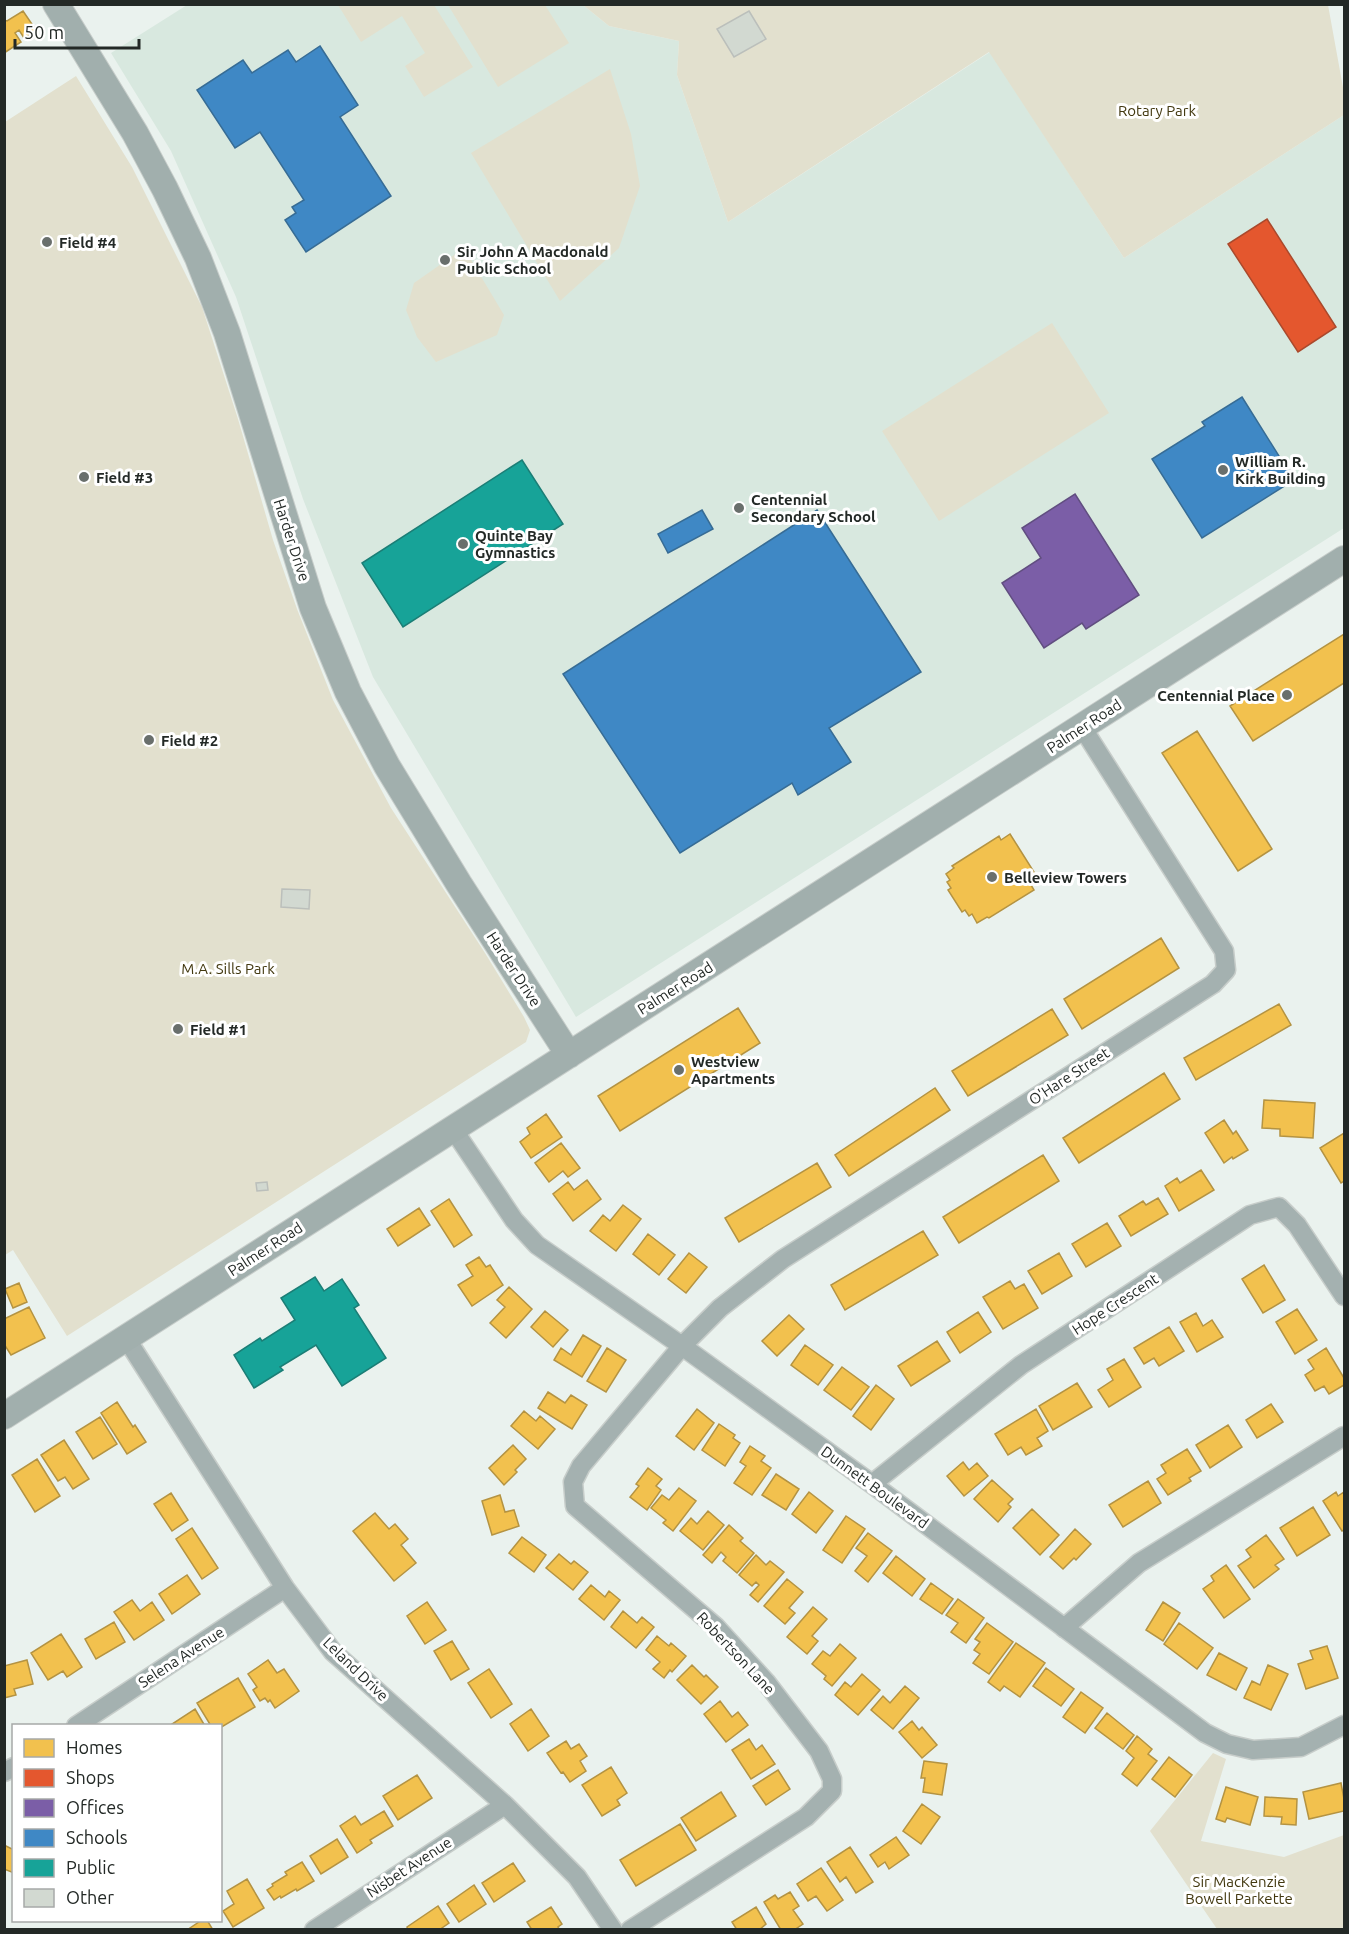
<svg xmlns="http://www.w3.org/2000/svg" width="1349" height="1934" font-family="Ubuntu,sans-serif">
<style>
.built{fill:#d8e8df}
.green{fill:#e2e0ce}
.homes{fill:#f2c14e;stroke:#b49342;stroke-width:1.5}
.shops{fill:#e4572e;stroke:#aa492c;stroke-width:1.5}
.offices{fill:#7b5ea7;stroke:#614e80;stroke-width:1.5}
.schools{fill:#3f88c5;stroke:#376c95;stroke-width:1.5}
.public{fill:#17a398;stroke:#1b7e76;stroke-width:1.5}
.building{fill:#d2d9d1;stroke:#bbbfbb;stroke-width:1.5}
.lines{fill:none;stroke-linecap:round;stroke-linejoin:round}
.street-casing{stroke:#c7cdca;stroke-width:21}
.secondary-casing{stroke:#c7cdca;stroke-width:28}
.street{stroke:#a4b1b0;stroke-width:18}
.secondary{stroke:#a1afad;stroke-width:26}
.poi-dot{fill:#696f6c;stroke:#fff;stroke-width:2}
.labels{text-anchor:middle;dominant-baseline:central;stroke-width:6;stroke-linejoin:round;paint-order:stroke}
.park-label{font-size:15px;fill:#42380f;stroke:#fff}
.poi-label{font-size:15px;font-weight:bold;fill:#232926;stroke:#fff;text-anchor:start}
.street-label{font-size:15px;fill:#232926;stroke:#fff}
</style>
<rect width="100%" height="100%" fill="#eaf2ee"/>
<path class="built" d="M187,5H583L609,26L679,41L677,75L728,222L990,52L1124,258L1344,115V528L576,1017L373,677L303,499L236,297L171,151L111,53Z"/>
<path class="green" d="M338,5H434L473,67L424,97L405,66L425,53L402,16L361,42Z
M448,5H545L569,43L498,87Z
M583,5H1328L1344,93V115L1124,258L989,52L728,222L677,75L679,41L609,26Z
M610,69L631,134L640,186L619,248L560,301L471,153Z
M76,76L132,167L202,307L238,419L273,540L297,609L333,700L391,808L485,953L524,1017L530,1030L526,1042L67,1336L13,1250L5,1255V122Z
M464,248L504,315L497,335L436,362L417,337L406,310L414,283Z
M1052,323L1109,413L939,521L882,431Z
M1213,1753L1226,1759L1201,1841L1284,1857L1344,1835V1929H1217L1150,1831Z"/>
<path class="homes" d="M23,11L36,30L24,38L19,30L15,33L21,42L4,53V20L7,21Z
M1344,634V683L1253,741L1230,706Z
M1197,731L1272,849L1238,871L1162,753Z
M1010,834L1039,880L1031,885L1034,890L989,918L987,917L977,923L972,914L969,916L965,910L962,912L948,890L951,888L947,882L950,880L946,874L954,868L952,866L999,836L1001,840Z
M1161,938L1179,968L1082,1029L1064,999Z
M1279,1004L1291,1025L1196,1080L1184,1058Z
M738,1008L760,1043L620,1131L598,1096Z
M1052,1009L1068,1035L968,1096L952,1071Z
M1164,1073L1180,1099L1079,1163L1063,1138Z
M935,1088L950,1110L849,1176L835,1155Z
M1264,1100L1315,1103L1313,1138L1280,1136V1129L1262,1128Z
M546,1114L562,1137L531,1158L520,1142L530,1134L527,1128Z
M1224,1120L1233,1134L1236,1131L1248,1150L1233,1159L1232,1157L1224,1163L1205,1133Z
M1344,1133V1181L1341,1183L1320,1148Z
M561,1143L580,1168L568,1177L563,1171L549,1182L535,1163Z
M1043,1155L1059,1181L959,1243L943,1217Z
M817,1163L831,1187L739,1242L725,1218Z
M1201,1170L1214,1190L1179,1211L1165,1186L1177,1178L1180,1183Z
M587,1180L601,1199L573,1221L553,1194L568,1182L574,1190Z
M1158,1198L1168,1214L1131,1236L1119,1216L1143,1201L1146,1205Z
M449,1199L472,1235L454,1247L431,1211Z
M623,1205L641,1219L616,1251L590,1231L603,1215L610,1221Z
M419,1208L430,1225L398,1246L387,1229Z
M1107,1223L1121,1246L1086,1267L1072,1244Z
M923,1231L938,1255L845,1310L831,1285Z
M648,1234L675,1255L659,1275L633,1254Z
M689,1253L707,1267L686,1293L668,1279Z
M1059,1253L1072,1276L1042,1294L1028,1271Z
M479,1257L486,1267L490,1265L503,1285L472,1306L458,1285L473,1276L466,1265Z
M1264,1265L1285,1300L1263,1313L1242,1279Z
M1010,1281L1015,1289L1024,1284L1038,1308L1003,1329L983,1297Z
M19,1283L27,1302L13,1308L5,1289Z
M509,1287L532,1309L506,1338L490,1323L505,1307L497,1300Z
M29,1307L45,1338L11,1355L4,1344V1319Z
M1297,1309L1317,1340L1295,1354L1276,1322Z
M545,1311L568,1330L553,1347L531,1327Z
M978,1312L991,1332L960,1353L947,1332Z
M1196,1313L1203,1326L1212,1320L1223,1337L1197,1352L1180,1322Z
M789,1315L804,1329L777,1356L762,1341Z
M1169,1327L1184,1351L1159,1366L1154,1358L1144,1364L1134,1348Z
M583,1335L601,1346L582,1377L554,1360L561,1348L571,1355Z
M937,1341L950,1361L911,1386L898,1366Z
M805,1345L833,1365L818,1385L791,1365Z
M607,1348L626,1360L606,1392L587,1381Z
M1326,1348L1344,1378V1385L1329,1394L1324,1386L1315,1391L1305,1375L1314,1369L1308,1360Z
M1124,1359L1141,1387L1109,1407L1098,1390L1113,1380L1107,1369Z
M842,1367L869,1387L851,1410L824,1390Z
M1077,1383L1092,1407L1053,1430L1039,1406Z
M876,1385L894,1399L871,1430L853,1416Z
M548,1392L565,1403L571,1395L587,1405L572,1429L538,1408Z
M117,1402L133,1427L135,1425L146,1442L127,1454L101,1413Z
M1271,1404L1283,1422L1257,1438L1246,1420Z
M697,1409L714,1423L694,1450L676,1436Z
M1036,1409L1048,1431L1037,1438L1042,1446L1026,1455L1021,1447L1008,1455L995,1434Z
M524,1411L536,1421L540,1416L555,1429L538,1449L511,1426Z
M100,1417L117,1444L93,1459L76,1432Z
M719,1424L735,1435L733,1438L740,1443L725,1466L702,1450Z
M1228,1425L1242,1447L1210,1468L1196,1445Z
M64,1440L89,1479L73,1489L65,1477L58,1481L41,1455Z
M513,1445L526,1459L515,1470L517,1472L504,1485L489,1468Z
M750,1446L765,1456L761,1461L771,1468L752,1495L734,1483L746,1466L740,1462Z
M1187,1449L1201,1471L1189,1478L1191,1481L1168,1495L1157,1479L1166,1473L1161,1465Z
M37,1459L60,1496L35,1512L12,1475Z
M963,1462L969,1470L977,1463L988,1476L964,1496L947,1476Z
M648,1468L662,1479L656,1486L661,1490L647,1510L630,1497L639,1486L636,1484Z
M776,1474L799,1489L786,1510L762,1495Z
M992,1480L1013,1499L1008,1504L1011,1507L998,1522L974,1499Z
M1148,1481L1161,1503L1123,1527L1109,1505Z
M679,1488L696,1501L673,1531L663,1523L666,1520L651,1508L662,1495L669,1500Z
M809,1492L833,1511L816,1533L792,1514Z
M1336,1492L1338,1496L1344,1492V1530L1342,1531L1323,1501Z
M171,1493L188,1520L172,1531L154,1504Z
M500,1495L505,1512L514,1510L519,1526L492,1535L482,1501Z
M1313,1507L1330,1535L1297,1556L1280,1528Z
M1032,1509L1059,1535L1040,1555L1013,1528Z
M708,1511L724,1525L703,1550L680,1531L691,1518L697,1524Z
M375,1513L389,1529L395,1524L408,1539L401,1545L416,1563L394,1581L353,1531Z
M846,1516L865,1529L842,1563L823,1550Z
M729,1525L743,1538L740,1541L754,1553L737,1573L723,1561L726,1557L721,1552L712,1563L703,1555Z
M192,1528L218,1568L202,1579L176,1539Z
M1075,1529L1091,1544L1076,1560L1074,1558L1063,1569L1050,1557Z
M868,1533L892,1551L868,1582L855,1571L867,1556L856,1548Z
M1266,1535L1284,1559L1275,1565L1279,1569L1254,1588L1238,1566L1251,1557L1246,1550Z
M522,1537L546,1555L534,1572L509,1553Z
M559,1554L571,1564L574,1561L588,1572L573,1590L546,1568Z
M756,1555L766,1565L770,1561L784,1572L758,1602L750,1595L759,1585L756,1582L752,1586L739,1575Z
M896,1556L925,1579L912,1596L883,1573Z
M1226,1565L1250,1599L1224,1618L1203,1589L1214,1581L1211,1576Z
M187,1575L200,1594L172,1614L159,1594Z
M787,1579L803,1592L789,1608L795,1613L785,1624L764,1606Z
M931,1583L953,1599L942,1614L920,1599Z
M591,1585L605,1597L609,1591L620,1600L604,1620L579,1599Z
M958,1599L984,1618L966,1643L951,1632L958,1623L946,1615Z
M132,1600L140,1611L152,1602L164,1620L134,1640L114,1612Z
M427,1602L446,1630L425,1644L407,1616Z
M1163,1602L1180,1613L1163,1641L1146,1630Z
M813,1607L827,1619L812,1636L818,1641L807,1654L787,1637Z
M623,1611L637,1623L642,1617L654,1627L636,1648L611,1627Z
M114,1622L125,1642L96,1659L85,1639Z
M987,1623L1013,1642L989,1674L973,1663L980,1654L974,1650L980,1642L975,1639Z
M1179,1623L1213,1648L1197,1669L1164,1644Z
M61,1634L82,1667L67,1677L63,1671L48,1680L31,1653Z
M657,1636L669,1646L671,1643L686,1656L672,1672L670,1670L664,1678L653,1669L660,1662L646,1650Z
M452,1641L469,1669L451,1680L434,1651Z
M1016,1643L1045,1663L1020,1697L1004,1686L1000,1691L988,1682Z
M840,1644L856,1658L832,1686L824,1679L826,1676L812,1664L823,1651L830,1656Z
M1327,1646L1338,1678L1306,1689L1298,1664L1313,1659L1310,1651Z
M1219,1653L1247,1668L1236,1690L1207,1675Z
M27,1660L33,1684L14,1689L16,1695L4,1698V1666Z
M268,1660L277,1673L284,1669L299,1691L275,1708L270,1700L268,1702L265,1698L260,1701L253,1690L257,1687L248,1674Z
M692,1665L704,1677L706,1675L718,1687L701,1704L677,1680Z
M1268,1665L1288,1674L1271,1710L1244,1698L1252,1681L1260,1685Z
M1046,1668L1074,1689L1061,1706L1033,1686Z
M489,1669L512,1704L491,1718L468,1683Z
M862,1674L880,1690L858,1715L835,1695L845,1682L851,1687Z
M238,1678L255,1707L220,1728V1726H211L197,1703Z
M905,1686L919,1698L893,1729L871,1710L883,1696L890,1703Z
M1081,1692L1103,1708L1085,1733L1063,1717Z
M720,1701L732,1717L738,1712L748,1725L726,1742L704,1714Z
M195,1709L205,1726H169Z
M531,1709L549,1736L528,1751L510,1724Z
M1107,1713L1134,1735L1123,1749L1095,1728Z
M912,1721L919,1730L922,1727L937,1745L922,1758L899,1732Z
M1137,1736L1152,1749L1148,1754L1157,1761L1137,1786L1122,1774L1134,1758L1126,1751Z
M749,1739L756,1750L762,1745L775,1764L751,1779L732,1750Z
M566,1741L571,1749L579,1744L587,1756L580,1761L586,1771L570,1782L563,1772L561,1773L547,1753Z
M1169,1757L1192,1775L1175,1797L1152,1779Z
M924,1761L947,1764L942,1795L923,1792L925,1778H921Z
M611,1767L627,1793L617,1800L620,1805L602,1816L582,1785Z
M778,1770L790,1789L766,1805L753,1786Z
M417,1775L432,1798L398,1820L383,1796Z
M1341,1783L1344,1799V1811L1309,1819L1303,1792Z
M1226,1787L1258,1797L1250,1825L1227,1818L1225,1822L1216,1819Z
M721,1792L736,1816L696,1841L681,1818Z
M1265,1797L1297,1799L1296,1825L1281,1824L1282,1817L1264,1816Z
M922,1804L940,1817L921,1844L903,1831Z
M384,1811L393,1826L370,1840L372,1843L357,1853L340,1826L355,1816L361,1825Z
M680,1824L696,1850L636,1886L620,1860Z
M896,1837L909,1855L889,1869L885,1862L878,1867L870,1855Z
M337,1839L348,1857L321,1874L310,1856Z
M4,1845L14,1850V1873L4,1869Z
M850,1847L873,1882L856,1893L846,1877L840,1882L827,1862Z
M302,1862L314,1881L297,1891L296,1889L281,1898L280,1896L274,1900L267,1890L273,1886L272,1884L287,1875L285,1872Z
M513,1863L525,1881L494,1902L482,1883Z
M821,1868L843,1900L827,1911L816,1896L808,1901L797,1884Z
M247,1879L264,1908L233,1927L223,1911L234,1904L227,1891Z
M474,1885L486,1904L459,1922L447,1904Z
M790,1892L799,1906L793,1910L803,1924L794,1930H781L764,1902L775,1895L778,1899Z
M438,1906L449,1923L442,1928L443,1930H408L407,1927Z
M551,1907L562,1924L558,1927L560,1930H532L527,1922Z
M756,1907L766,1924L759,1930H737L732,1922Z
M202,1920H207L213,1930H187Z"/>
<path class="shops" d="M1267,219L1336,327L1298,352L1228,244Z"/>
<path class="offices" d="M1075,494L1139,595L1086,629L1082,623L1044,648L1002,583L1041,558L1022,528Z"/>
<path class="schools" d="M320,46L358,105L340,117L391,196L306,252L285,220L296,213L292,207L304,200L260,132L235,148L197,90L243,60L252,73L288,50L296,62Z
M1242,397L1294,480L1202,538L1152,459L1205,426L1202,422Z
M702,510L713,529L668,553L658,534Z
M817,510L921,672L829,728L851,762L798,795L792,783L680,853L563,674Z"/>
<path class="public" d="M522,460L563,524L403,627L362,563Z
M315,1277L324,1291L342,1279L359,1305L354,1308L386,1358L342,1386L316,1345L280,1367L283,1370L254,1388L234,1355L260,1338L262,1341L295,1320L281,1298Z"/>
<path class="building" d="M749,11L766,39L734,57L717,29Z
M282,889L310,890L309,909L281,907Z
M267,1182L268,1190L257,1191L256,1183Z"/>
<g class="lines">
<g class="street-casing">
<path id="street" d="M453,1129L514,1220L537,1245L682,1346L872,1484L1205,1733L1227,1744L1253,1750L1301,1747L1344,1725
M126,1338L285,1588L333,1652L505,1805L577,1877L613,1930
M872,1484L1021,1365L1250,1215L1279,1207L1297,1225L1344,1296
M1064,1628L1139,1563L1344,1436
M76,1726L285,1588
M4,1772L14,1767
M314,1930L505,1805
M630,1930L806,1817L832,1791V1779L819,1751L766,1682L716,1627L575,1506L573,1482L581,1466L682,1346L720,1308L783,1259L1213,984L1226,970L1224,951L1082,727"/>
</g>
<g class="secondary-casing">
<path id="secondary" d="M56,4L135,133L165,189L198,258L227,333L313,608L348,692L387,766L459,884L569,1055
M4,1416L1344,559"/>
</g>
<use href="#street" class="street"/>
<use href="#secondary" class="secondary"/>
</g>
<g class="poi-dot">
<circle cx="47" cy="242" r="6"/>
<circle cx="445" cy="260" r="6"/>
<circle cx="1223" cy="470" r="6"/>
<circle cx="84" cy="477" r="6"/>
<circle cx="739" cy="508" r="6"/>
<circle cx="463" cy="544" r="6"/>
<circle cx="1287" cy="695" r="6"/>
<circle cx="149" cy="740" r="6"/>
<circle cx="992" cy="877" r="6"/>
<circle cx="178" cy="1029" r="6"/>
<circle cx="679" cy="1070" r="6"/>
</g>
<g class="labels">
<g class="park-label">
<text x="1157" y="110">Rotary Park</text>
<text x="228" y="968">M.A. Sills Park</text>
<text x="1239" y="1881">Sir MacKenzie<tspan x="1239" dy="17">Bowell Parkette</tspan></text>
</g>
<g class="poi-label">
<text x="59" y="242">Field #4</text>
<text x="457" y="251">Sir John A Macdonald<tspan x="457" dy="17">Public School</tspan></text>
<text x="1235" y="461">William R.<tspan x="1235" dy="17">Kirk Building</tspan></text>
<text x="96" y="477">Field #3</text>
<text x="751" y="499">Centennial<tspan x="751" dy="17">Secondary School</tspan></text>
<text x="475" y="535">Quinte Bay<tspan x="475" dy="17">Gymnastics</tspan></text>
<text x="1275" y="695" text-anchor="end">Centennial Place</text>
<text x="161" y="740">Field #2</text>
<text x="1004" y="877">Belleview Towers</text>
<text x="190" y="1029">Field #1</text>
<text x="691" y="1061">Westview<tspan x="691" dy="17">Apartments</tspan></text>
</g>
<g class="street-label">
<text transform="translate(292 540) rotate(72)">Harder Drive</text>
<text transform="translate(1084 726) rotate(-33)">Palmer Road</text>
<text transform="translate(514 969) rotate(57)">Harder Drive</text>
<text transform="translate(675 988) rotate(-32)">Palmer Road</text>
<text transform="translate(1069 1076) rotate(-33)">O'Hare Street</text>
<text transform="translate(265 1249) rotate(-33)">Palmer Road</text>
<text transform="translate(1115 1304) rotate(-33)">Hope Crescent</text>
<text transform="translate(875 1487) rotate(36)">Dunnett Boulevard</text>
<text transform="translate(736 1653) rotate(47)">Robertson Lane</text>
<text transform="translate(181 1657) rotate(-33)">Selena Avenue</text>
<text transform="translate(356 1669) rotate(44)">Leland Drive</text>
<text transform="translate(409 1867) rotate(-33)">Nisbet Avenue</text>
</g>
</g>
<rect width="1349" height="1934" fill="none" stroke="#232926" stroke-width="12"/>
<rect x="12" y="1724" width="210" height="198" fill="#ffffff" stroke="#a7a9a8" stroke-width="1.5"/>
<rect x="24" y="1739" width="30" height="18" fill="#f2c14e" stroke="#a7a9a8" stroke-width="1.5"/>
<text x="66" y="1754" font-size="18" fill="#232926">Homes</text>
<rect x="24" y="1769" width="30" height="18" fill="#e4572e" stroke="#a7a9a8" stroke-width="1.5"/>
<text x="66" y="1784" font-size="18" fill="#232926">Shops</text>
<rect x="24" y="1799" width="30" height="18" fill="#7b5ea7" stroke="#a7a9a8" stroke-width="1.5"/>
<text x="66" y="1814" font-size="18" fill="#232926">Offices</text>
<rect x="24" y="1829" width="30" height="18" fill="#3f88c5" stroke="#a7a9a8" stroke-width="1.5"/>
<text x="66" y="1844" font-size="18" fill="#232926">Schools</text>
<rect x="24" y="1859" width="30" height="18" fill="#17a398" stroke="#a7a9a8" stroke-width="1.5"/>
<text x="66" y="1874" font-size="18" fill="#232926">Public</text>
<rect x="24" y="1889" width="30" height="18" fill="#d2d9d1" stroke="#a7a9a8" stroke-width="1.5"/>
<text x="66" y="1904" font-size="18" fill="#232926">Other</text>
<path d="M15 39v9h124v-9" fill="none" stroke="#232926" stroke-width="3"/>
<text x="24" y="39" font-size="18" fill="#232926" stroke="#ffffff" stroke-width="4.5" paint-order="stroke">50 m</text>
</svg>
